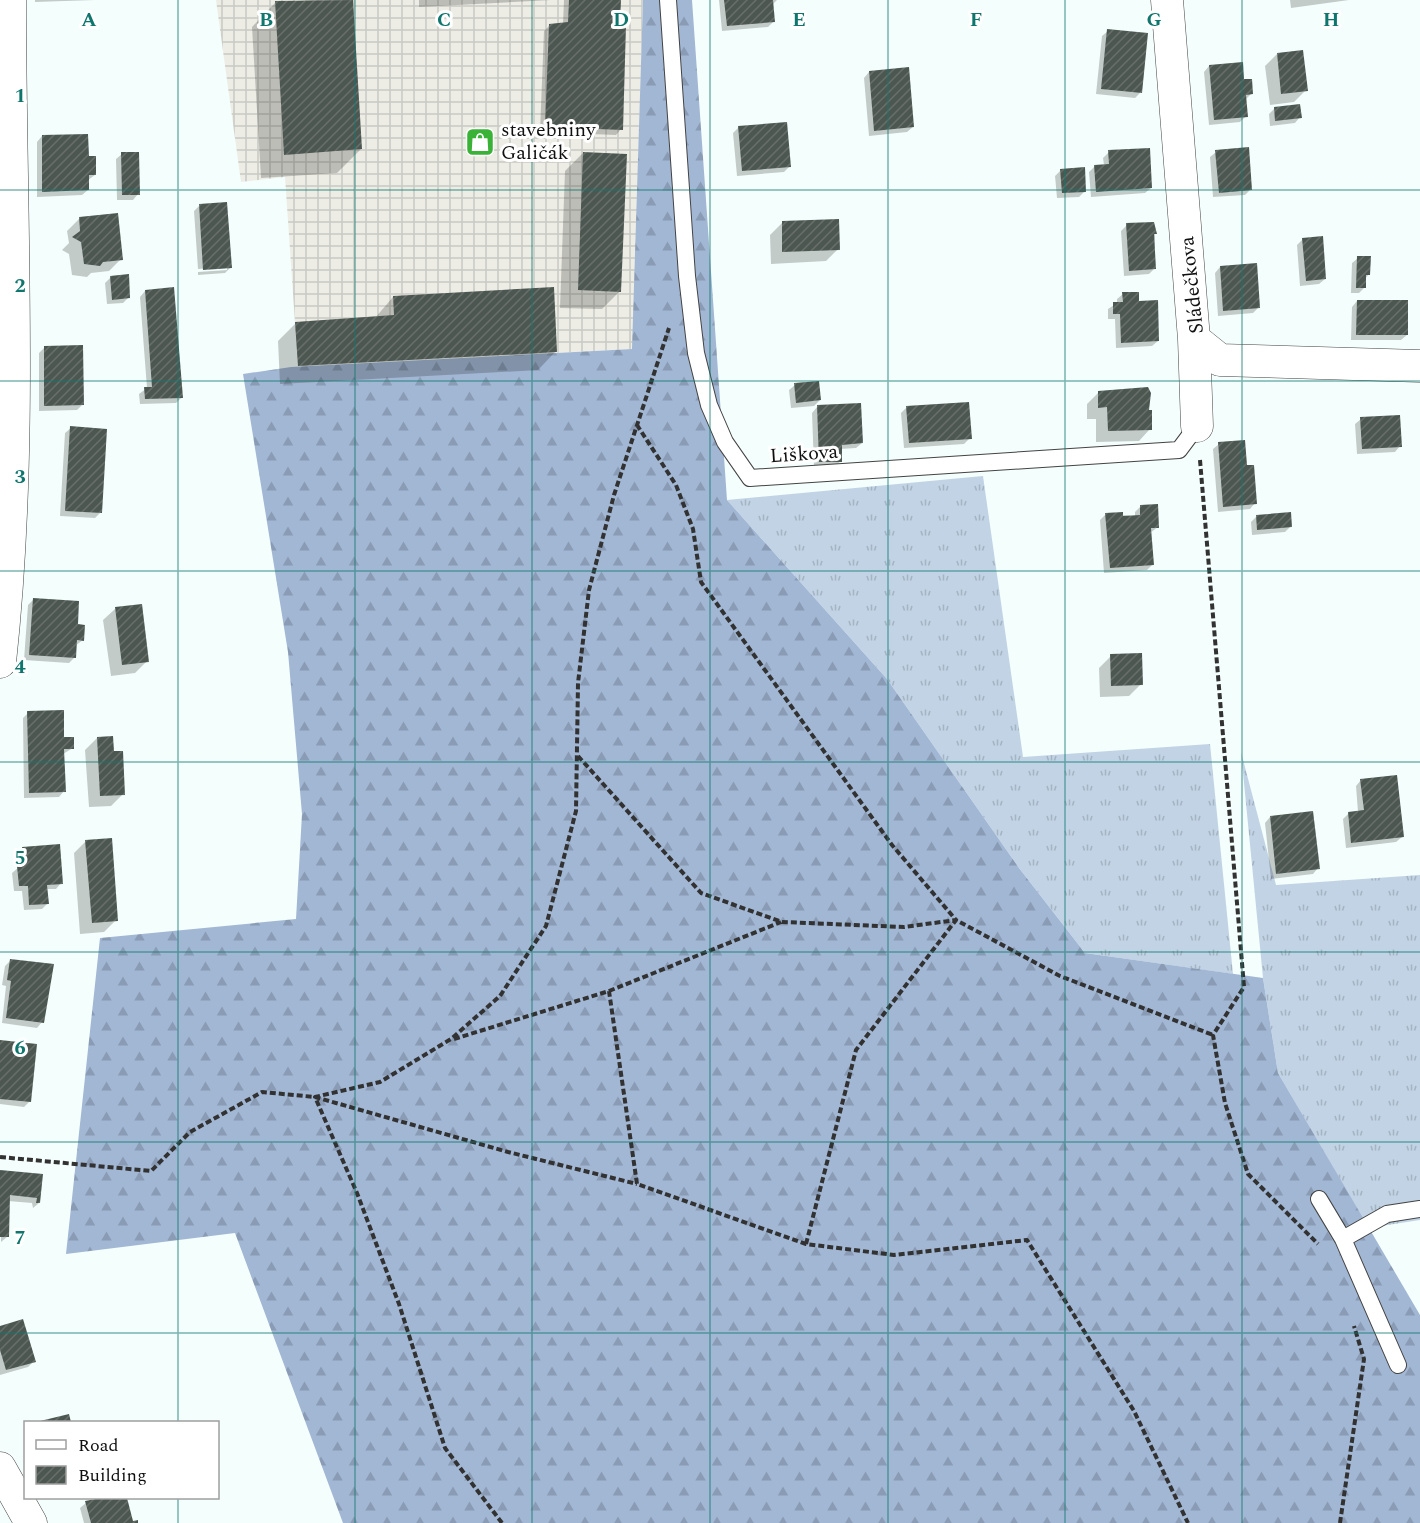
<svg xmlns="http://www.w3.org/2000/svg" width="1420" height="1523" font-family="Spectral,serif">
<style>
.industrial{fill:url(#industrial-grid)}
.grass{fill:url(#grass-tufts)}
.forest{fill:url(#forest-firs)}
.shadow{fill:#0003}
.building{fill:url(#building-hatch)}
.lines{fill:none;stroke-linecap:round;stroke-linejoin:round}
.service-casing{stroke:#434343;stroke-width:18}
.minor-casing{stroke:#434343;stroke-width:33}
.path{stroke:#323232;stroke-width:4;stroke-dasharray:6 3;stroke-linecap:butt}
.service{stroke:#fff;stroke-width:16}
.minor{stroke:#fff;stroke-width:32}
.grid{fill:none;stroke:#0f766e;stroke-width:1.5;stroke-opacity:0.55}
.labels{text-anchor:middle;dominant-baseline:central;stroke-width:6;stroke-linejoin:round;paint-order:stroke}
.poi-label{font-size:20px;fill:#101010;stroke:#fff;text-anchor:start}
.street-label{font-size:20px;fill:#101010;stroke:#fff}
.grid-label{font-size:20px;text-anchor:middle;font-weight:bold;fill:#0f766e;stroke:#fff;stroke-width:6;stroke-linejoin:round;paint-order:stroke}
</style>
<defs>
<pattern id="industrial-grid" width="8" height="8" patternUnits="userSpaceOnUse" patternTransform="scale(1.5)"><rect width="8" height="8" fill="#edede6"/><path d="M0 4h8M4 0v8" fill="none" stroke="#cacac4"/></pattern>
<pattern id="grass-tufts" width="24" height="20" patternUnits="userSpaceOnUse" patternTransform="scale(1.5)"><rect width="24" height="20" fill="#c1d3e5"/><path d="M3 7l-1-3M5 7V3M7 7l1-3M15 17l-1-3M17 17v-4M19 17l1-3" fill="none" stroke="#a5b4c3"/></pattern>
<pattern id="forest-firs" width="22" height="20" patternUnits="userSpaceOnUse" patternTransform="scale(1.5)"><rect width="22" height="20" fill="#a2b7d4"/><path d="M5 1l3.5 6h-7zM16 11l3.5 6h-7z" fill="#8a9cb5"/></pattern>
<pattern id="building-hatch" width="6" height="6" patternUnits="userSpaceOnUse" patternTransform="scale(1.5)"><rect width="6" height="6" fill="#4d5752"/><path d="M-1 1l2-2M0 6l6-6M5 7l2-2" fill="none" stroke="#686f6b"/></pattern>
</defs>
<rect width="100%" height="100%" fill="#f4fefc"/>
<path class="industrial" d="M216,0H643L633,349L298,366L285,177L241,182Z"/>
<path class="grass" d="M983,476L1023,757L1210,744L1233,974L1085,953L1019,868L887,679L727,500Z
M1241,752L1276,885L1420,875V1220L1368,1228L1278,1073L1263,978Z"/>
<path class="forest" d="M643,0H692L727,500L887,679L1019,868L1085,953L1263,978L1278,1073L1420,1315V1523H343L235,1233L66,1254L100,938L296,919L302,814L288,652L243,374L291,367L632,349Z"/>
<path class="shadow" d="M35,0H95L35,2Z
M313,0H351L361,149L337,173L261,178L252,27L275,3Z
M419,0H551L419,7Z
M564,0H619L621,129L616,135L540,132L544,31L549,26L563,24Z
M719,0H777L772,5L774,21L768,27L722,31Z
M1290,0H1349L1291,8Z
M1108,31L1141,92L1135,98L1096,94L1102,36Z
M1277,54L1306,90L1294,102L1270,105L1265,66Z
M1209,66L1243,81L1252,93L1246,99V116L1240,122L1209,125L1204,72Z
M869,72L913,127L907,132L869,136L864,78Z
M1275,108L1300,117L1295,123L1270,126L1269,114Z
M739,127L789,167L784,172L737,176L733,133Z
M42,136L88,158L95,175L88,180V190L82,195L37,197V142Z
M1109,152L1151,188L1145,193L1091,197L1089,172L1095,166L1104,165L1103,158Z
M1216,152L1251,189L1245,195L1213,197L1210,157Z
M583,153L620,291L602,309L560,308L565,171Z
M122,154L138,194L133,200H117L116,159Z
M1061,170L1085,191L1079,197L1057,198L1055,176Z
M199,206L231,267L225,273L198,275V272L227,270V267L198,269L194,211Z
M79,219L121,259L109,271L91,273L87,277L72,275L69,254L62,250L69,243L67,231Z
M782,223L838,249L826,261L771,264L770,235Z
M1127,225L1155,234L1154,269L1149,274L1124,276L1121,231Z
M1303,239L1325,279L1319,284L1300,286L1297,245Z
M1358,258L1369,274L1365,279V287L1359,293H1351L1352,263Z
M1220,267L1258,308L1253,313L1218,316L1215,273Z
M111,277L129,297L123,303L107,304L105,283Z
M145,291L182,397L176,403L140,404L139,394L147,388L140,297Z
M1123,294L1138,303L1158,341L1152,346L1116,348L1115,319H1108V309L1117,303V299Z
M393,297L556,351L538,370L280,384L278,341L296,323L375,318Z
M1357,301L1407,335L1401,340H1351L1352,307Z
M45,347L82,405L77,410L39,411V353Z
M795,385L820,400L814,406L791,408L789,390Z
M1099,392L1147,411L1150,429L1139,441L1096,442V419H1087V404Z
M817,407L862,443L856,448L840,449L841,461L835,466L814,467L812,413Z
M907,407L970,438L964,444L904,448L901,413Z
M1361,419L1400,446L1395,452L1357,454L1355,424Z
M71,428L101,512L95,518L60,516L65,433Z
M1219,444L1246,467L1255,503L1250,509L1218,512L1213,449Z
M1140,507L1158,527L1150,533L1152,565L1147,570L1104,573L1100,520L1106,514L1135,516V512Z
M1256,517L1290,527L1285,532L1252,535L1251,522Z
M33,600L77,626L83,640L75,646V657L69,663L24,660L28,605Z
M115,609L147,661L135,673L111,676L103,620Z
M1111,656L1141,684L1129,696L1100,697L1099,668Z
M28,713L73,748L63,754L64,791L59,797L24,798L23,718Z
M97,738L113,753L123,794L111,806L89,807L85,750Z
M1361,780L1402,837L1396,842L1346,848L1343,819L1349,813L1358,812L1356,786Z
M1270,817L1318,868L1313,874L1271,879L1265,823Z
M86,841L116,920L104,932L80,934L74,853Z
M23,848L61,883L56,889H46L47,904L42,909L24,910L22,891H14L12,873L19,867L17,854Z
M10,961L42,1022L37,1028L2,1023L6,986L2,985L5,966Z
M0,1042L30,1101L24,1107L0,1104Z
M0,1171L41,1175L39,1203L33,1208L32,1203L8,1201L7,1237L1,1242Z
M0,1328L34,1361L28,1367L0,1375Z
M107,1498H126L132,1522L137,1523H84L80,1508L86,1503Z"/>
<path class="building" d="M353,0L362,149L284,155L275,1Z
M569,0H621L620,24L626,25L623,130L545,127L549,24L568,22Z
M724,0H773L775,22L727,26Z
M1107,29L1148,33L1142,93L1101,89Z
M1303,50L1308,91L1281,94L1277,53Z
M1243,62L1244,79H1252L1253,94L1246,95L1248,117L1214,120L1209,65Z
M909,67L914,127L874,131L869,71Z
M1300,104L1302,118L1275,121L1274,107Z
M787,122L791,167L742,171L738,126Z
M88,134L89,156H96V175H89V190L42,192V135Z
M1249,147L1252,190L1219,193L1215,150Z
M1150,148L1152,188L1096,192L1094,165L1109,164L1108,150Z
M121,152H139L140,195H122Z
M583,152L627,154L621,292L578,290Z
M1085,167L1086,192L1062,193L1060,169Z
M227,202L232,268L203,270L199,204Z
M118,213L123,260L103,262L100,266L84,264L81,242L72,237L80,231L79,217Z
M839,219L840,250L782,252V221Z
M1154,222L1157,234H1154L1156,269L1129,271L1126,223Z
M1323,236L1326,279L1306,281L1302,238Z
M1357,256H1371L1370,275H1366V288H1356Z
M1257,263L1260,308L1223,311L1220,266Z
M129,274L130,298L112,300L110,276Z
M174,287L183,398L145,399L144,387H152L145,290Z
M554,287L557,352L298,366L295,322L394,315L393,296Z
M1122,292H1139V301L1158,300L1159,341L1121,343L1120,314H1113V302H1123Z
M1357,300H1408V335H1356Z
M83,345L84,405L44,406V346Z
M819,381L821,400L796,403L794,383Z
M1148,387L1151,393L1149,410H1152V430L1108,431L1107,407L1098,408V391Z
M969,402L972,439L909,443L906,406Z
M861,403L863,443L842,445V462H819L817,405Z
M1400,415L1402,447L1362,449L1360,417Z
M70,426L107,429L102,513L65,511Z
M1245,440L1247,465H1254L1257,504L1223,507L1218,442Z
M1158,504L1159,528H1151L1154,565L1110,568L1105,513L1123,512V516L1140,515V505Z
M1291,512L1292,527L1257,530L1256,515Z
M33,598L79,601L78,624L85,625L84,641L77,640L76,658L29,655Z
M142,604L149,662L122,665L115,607Z
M1142,653L1143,685L1111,686L1110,654Z
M64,710V737H74V749H64L66,792L29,793L27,711Z
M113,736L114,751H123L125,795L100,796L97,737Z
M1397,775L1404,837L1351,843L1348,812L1364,810L1360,779Z
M1313,811L1320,869L1276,874L1270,816Z
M112,838L118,921L92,923L85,840Z
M60,844L63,884L47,885L49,904L29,905L28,886H19L17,866H24L22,847Z
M10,959L54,964L44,1023L6,1018L11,981L7,980Z
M0,1040L37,1044L31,1102L0,1099Z
M0,1170L43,1174L40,1203H36L37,1198L10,1195L9,1237H0Z
M23,1319L36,1362L6,1370L0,1350V1326Z
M69,1414L71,1422H36Z
M101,1498H127L133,1521L138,1520V1523H91L85,1501Z"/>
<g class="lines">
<g class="service-casing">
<path id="service" d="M668,0L687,276L696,353L709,405L725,442L750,478L1179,450L1197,426
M1319,1199L1343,1239L1387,1214L1420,1209
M1343,1239L1398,1365"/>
</g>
<g class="minor-casing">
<path id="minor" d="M1167,0L1194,339L1197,426
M1194,339L1220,360L1420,366
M0,662C24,443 10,220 10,0
M0,1468L31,1523"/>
</g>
<path class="path" d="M1200,460L1244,987L1213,1035L1225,1103L1248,1174L1318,1244
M578,756L701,893L782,922L904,927L956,920L892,845L701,582L693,529L676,485L637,425
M609,991L781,922
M454,1039L609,991L637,1184L806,1244L894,1255L1027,1240L1134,1411L1188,1523
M0,1157L151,1171L190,1132L262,1092L315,1097L508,1152L637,1184
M806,1244L856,1050L956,920L1060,976L1213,1035
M502,1523L445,1448L399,1304L357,1193L315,1097L380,1082L451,1039L500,996L546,926L576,811L578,683L589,590L614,495L669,328
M1340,1523L1364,1359L1354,1326"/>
<use href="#service" class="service"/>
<use href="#minor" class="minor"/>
</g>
<path class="grid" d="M178,0V1422M355,0V1523M532,0V1523M710,0V1523M888,0V1523M1065,0V1523M1242,0V1523M0,190H1420M0,381H1420M0,571H1420M0,762H1420M0,952H1420M0,1142H1420M0,1333H1420M178,1498V1523"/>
<defs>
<g id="shop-square" transform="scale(1.5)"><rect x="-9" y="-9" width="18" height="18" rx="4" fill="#3ab137" stroke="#fff"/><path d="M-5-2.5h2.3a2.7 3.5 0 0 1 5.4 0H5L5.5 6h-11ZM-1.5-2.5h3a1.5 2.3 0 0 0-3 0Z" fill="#fff"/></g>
</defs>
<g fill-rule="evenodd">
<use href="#shop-square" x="480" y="142"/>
</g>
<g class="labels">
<g class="poi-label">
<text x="501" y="130">stavebniny<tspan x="501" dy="23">Galičák</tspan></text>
</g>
<g class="street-label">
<text transform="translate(1192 285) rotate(-96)">Sládečkova</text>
<text transform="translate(804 454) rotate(-4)">Liškova</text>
</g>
</g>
<g class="grid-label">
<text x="89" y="26">A</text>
<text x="266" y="26">B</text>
<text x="444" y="26">C</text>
<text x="621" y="26">D</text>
<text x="799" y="26">E</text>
<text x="976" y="26">F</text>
<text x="1154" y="26">G</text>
<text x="1331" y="26">H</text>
<text x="20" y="102">1</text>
<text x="20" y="292">2</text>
<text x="20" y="483">3</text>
<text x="20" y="673">4</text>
<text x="20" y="864">5</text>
<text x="20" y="1054">6</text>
<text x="20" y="1244">7</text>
</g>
<rect x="24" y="1421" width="195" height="78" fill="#ffffff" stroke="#9f9f9f" stroke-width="1.5"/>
<rect x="36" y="1440" width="30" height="9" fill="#ffffff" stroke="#9f9f9f" stroke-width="1.5"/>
<text x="78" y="1451" font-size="18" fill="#101010">Road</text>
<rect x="36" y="1466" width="30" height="18" fill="url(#building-hatch)" stroke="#9f9f9f" stroke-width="1.5"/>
<text x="78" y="1481" font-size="18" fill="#101010">Building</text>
</svg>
